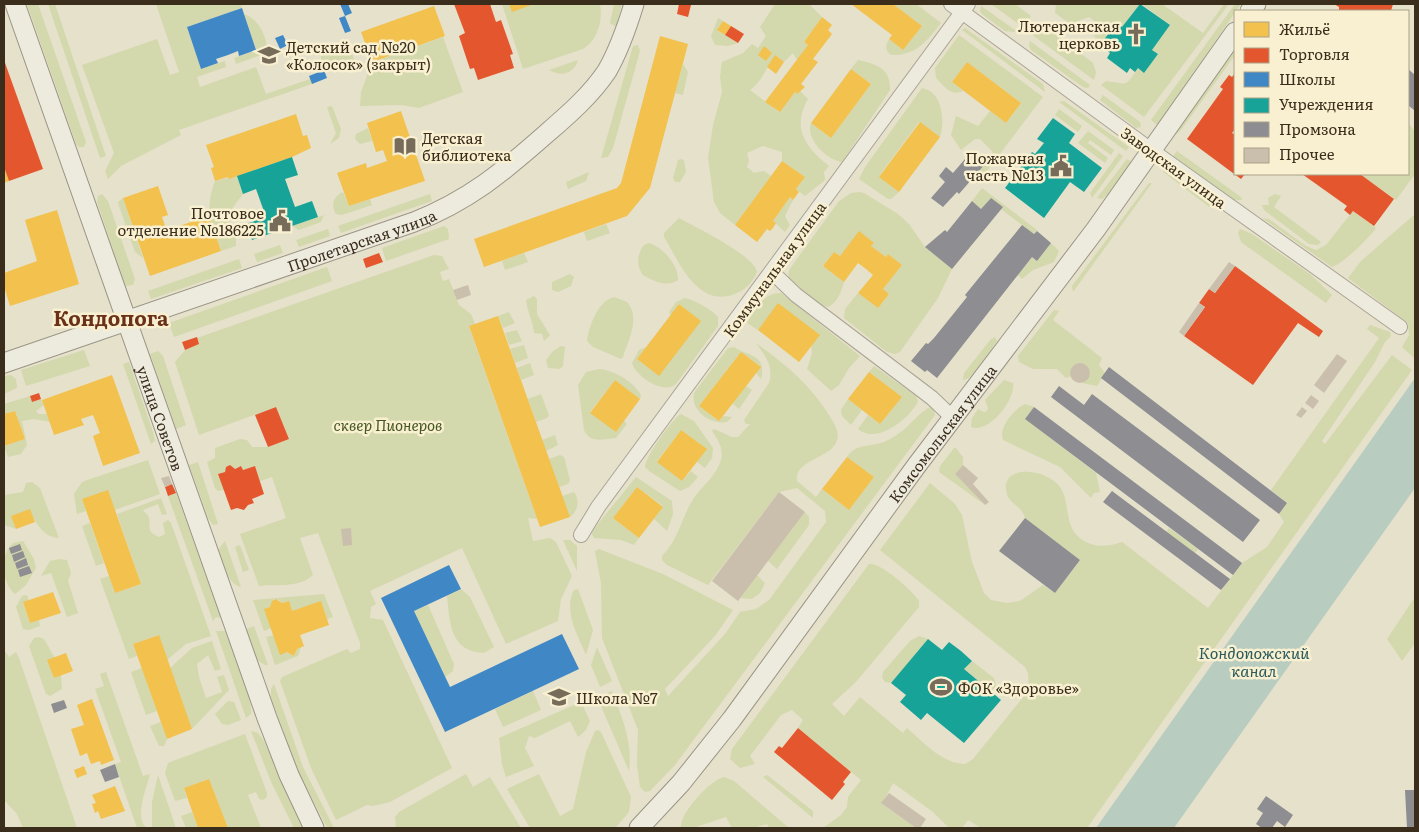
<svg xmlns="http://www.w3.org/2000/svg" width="1419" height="832" font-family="Literata,serif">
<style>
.green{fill:#d3d8ad}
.water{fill:#b8ccc0}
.homes{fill:#f2c14e}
.shops{fill:#e4572e}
.schools{fill:#3f88c5}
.public{fill:#17a398}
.industry{fill:#8d8d92}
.building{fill:#cabfac}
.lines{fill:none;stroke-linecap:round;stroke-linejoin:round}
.street-casing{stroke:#aba495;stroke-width:16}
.secondary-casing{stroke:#9a9485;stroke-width:21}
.street{stroke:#edeade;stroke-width:14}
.secondary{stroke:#edeade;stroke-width:19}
.labels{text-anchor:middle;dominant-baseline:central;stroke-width:5;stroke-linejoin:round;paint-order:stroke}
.poi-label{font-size:15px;fill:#3a2d1c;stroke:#f8f0d1;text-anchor:start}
.street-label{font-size:15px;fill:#3a2d1c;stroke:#f8f0d1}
.park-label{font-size:15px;font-style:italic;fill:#465821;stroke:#f8f0d1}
.water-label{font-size:16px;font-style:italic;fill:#2a5a5b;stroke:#f8f0d1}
.district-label{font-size:20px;font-weight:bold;fill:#6a3018;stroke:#f8f0d1}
</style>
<rect width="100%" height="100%" fill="#e6e1cb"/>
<path class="green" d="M27,4H38L86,142L84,147H79L76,144Z
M48,4H55L106,156L100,158Z
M156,4H240L242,8L187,27L201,69L225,61L226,67L197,77L200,87L256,67L266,94L310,79L312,84L179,130L181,135L121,166L108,179L105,171L114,153L82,65L157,39L170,75L179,72Z
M502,4H509L512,11L535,4H600C603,20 598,40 583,49L523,69Z
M614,4H622L616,27L610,23Z
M775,4H809L822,17L804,42L808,45L797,60L793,53L784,62L775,56C766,67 762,82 750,90L779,112L795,92L797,94L800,91L808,99C791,128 806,148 829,166L824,172L825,180L805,196L796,189L805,177L782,161V152L763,146L747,153L749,161L747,167L754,173L764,171L771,176L735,225L720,213L714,202L708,158L713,125L722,92L720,77L722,62L743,53L752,44L758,48L766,36L760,27Z
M893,4H916L941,23C927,41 916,56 891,55L887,51L886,46L889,39L903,50L922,26Z
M991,4H1015L1031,16L1025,26L1020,25Z
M1056,4H1140L1122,27L1116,23L1102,42L1094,36L1101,26L1089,17L1070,24L1055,13Z
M1142,4H1162L1203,33L1224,4H1229L1144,117L1101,85L1106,81C1130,84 1124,88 1138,68L1143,72L1158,54L1152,50L1170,25Z
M1235,4H1241L1157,125L1151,120Z
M981,6L1015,30V32L1005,31L982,14L980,11Z
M244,14C258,19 265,33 267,47L261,55L236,64L234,58L256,50Z
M718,18L723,21L718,31L738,43L728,46L715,45L711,36Z
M1042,24L1093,63L1096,72L1094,80L1031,34L1035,28Z
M965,28L1043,84L1045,92L962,30Z
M959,35L1043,97L977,184L971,180L993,152L980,139H975L961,150L951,135L956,116L978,126L990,111L1006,123L1021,103L967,62L952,82L963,91C951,97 944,86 936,78L935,68Z
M443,37L463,92L419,108L401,105L360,106L361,92L372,62Z
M1030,41L1090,85L1088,88L1083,87L1031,50L1029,46Z
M348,44L357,67L340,61L326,64L321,60V56Z
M638,45L640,51L613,148L608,157L601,158L633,46Z
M1235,47V55L1181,130L1173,137Z
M578,60C574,74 561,77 549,70Z
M858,60C876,64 891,68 890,90L842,162C827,160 805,139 811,123L831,138L871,84L851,69Z
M683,64L688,72L683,95L675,93Z
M922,88C943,92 945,121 940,137L919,122L879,176L899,192L891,199H888L859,179L865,167Z
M1103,95L1140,122L1141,127L1136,128L1100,100Z
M1064,101L1129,147L1126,151L1059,102Z
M332,106L341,129L339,138L330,144L336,133L327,107Z
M1059,109L1082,126L1078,132L1055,115Z
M1408,123L1415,131V174L1396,200L1360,174H1408Z
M368,128L372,141L360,144L355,139L356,134Z
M1088,131L1114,150L1111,155L1090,140L1088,143L1108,158L1105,163L1078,143Z
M1177,151L1241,197L1242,200H1234L1173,156Z
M1119,153L1123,156L1092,198L1090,193Z
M681,159L684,160L686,172L680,182H675L673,178L678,160Z
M1127,159L1132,162L1107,195L1102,199L1097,198Z
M1162,171H1165L1214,206L1212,209Z
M589,172L586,181L568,189L566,182Z
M237,176L243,194L228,214L236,240V246L221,251C211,221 204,212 215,181Z
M1149,183H1152L1073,292L1072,286Z
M982,188L1037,230L1034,234L1001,209L1003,207L991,198L981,209L972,201Z
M343,192L349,206L370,199L372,205L342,215L336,214C330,204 334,196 343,192Z
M859,192L864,193L898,214L909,224L925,247L952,269L938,298L900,352L895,354L887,352L844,318L845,309L858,293L878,308L889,294L883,289L902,265L888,254L886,257L871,246L873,243L859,232L840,256L834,252L823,266L844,282C841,292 838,302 828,307L821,305L788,278L789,270L839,201L851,193Z
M102,194L108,201L135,279L133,285L126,286L124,283L97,202L98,196Z
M430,194L432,201L341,233L338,226Z
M1275,194L1281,196L1274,207L1321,242L1318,245L1309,244L1264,210L1262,205H1269L1268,198Z
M790,197L793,200L785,216L790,225L785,232L773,221Z
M123,198L143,258L135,252L119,206L118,202Z
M1353,211L1376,228C1370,237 1343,264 1332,267L1262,218L1269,219L1306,246L1316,250L1326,245Z
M1415,214V359L1402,347L1409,335L1408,323L1348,278L1361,261Z
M324,215L321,222L299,230L292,226Z
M679,218C695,227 754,255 757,272C752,284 744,291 732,295C696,306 679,261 664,237V233Z
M606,224L610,233L587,241L584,232Z
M444,226L448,229L449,239L386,261L382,248Z
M328,229L330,236L299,247L296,240Z
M1240,229L1252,234L1310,274L1332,295L1326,303L1241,242L1238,233Z
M649,243C663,247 679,266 678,280C666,288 654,281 643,275C636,266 637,254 644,245Z
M1051,243L1059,251L1054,262L1033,270L1022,279L1018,275L1032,257L1037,260Z
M280,245L283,253L257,262L254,254Z
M524,253L528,262L505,270L502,261Z
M434,255L442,256L449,269L440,272L443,281L449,279L459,305L471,314L475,324L469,327L537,519L528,518L533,541L550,538L556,542L572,576L561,599L558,621L506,644L462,548L370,591L376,604L371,607L370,618L383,620L452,768L390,802L373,806L367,805L336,820L311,768L280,681L282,677L347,649L351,653L360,649V643L318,533L300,538L313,575C300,588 276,584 259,586L240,534L286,518L272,477L260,481L255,466L243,470L241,466L235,469L228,466L225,472L219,474L224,490L218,491L215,488L207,462L215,458V448L240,439L247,440L252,447H268L289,438L276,407L199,435L175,362L185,350L199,344L197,338Z
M239,259L242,268L151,299L148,291Z
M327,267L332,281L174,337L169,323Z
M570,274L574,277L571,286L558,292L552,290V282Z
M781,293L860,356L849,368L839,385L831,391L807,369L812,353L811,345L779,303L758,330L747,323C752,309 766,292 781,293Z
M534,296L537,299V314L550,335L544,341L542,334L534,333C533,321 527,311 526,300Z
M614,297L627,302C641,318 628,340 623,357L621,359L593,347L587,341C589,326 598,301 614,297Z
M685,298C696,301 711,309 718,317V326L676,384C664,395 636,377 632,363L639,350L646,347L637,359L659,375L700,321L679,304L671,316L669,312L676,302Z
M1054,310L1059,311L1053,320L1102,358L1099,365L1105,373L1097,386L1082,383C1092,379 1092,369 1084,364L1075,365L1071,369V376L1066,378L1057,369H1033L1019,362L1018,356Z
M509,312L515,323L503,328L498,316Z
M1370,325L1390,332L1391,336L1385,342L1375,362L1322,441L1325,444L1392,355L1412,370L1087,828H981L968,820L962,828H949L933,812L893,783L882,804L916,828H823L841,815L847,807L848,797L861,780L798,728L803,720L792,710L781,715L750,756L755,764L740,768L730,759L732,749L869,564C881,562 913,591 919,601V607L855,683L832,704L844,716L860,697L903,733L907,728C923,742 943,764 965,764L973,759L1029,690L1028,673L1025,667L880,550L930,483L955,504L962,515L972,562L984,593L991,600L1007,603L1020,601L1043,585L1055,593L1080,560L1025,518C1022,506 1010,504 1007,494C998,464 1045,467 1060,487C1071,503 1063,526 1081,539C1094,548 1108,547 1122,542L1208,608L1242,563L1267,547L1284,522L1279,514L1287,503L1271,490L1379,338L1367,329Z
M517,330L522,341L509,345L505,333Z
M995,337L997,341C989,352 977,378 963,380L964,373L991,339Z
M756,343C785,364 810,384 829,415C833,422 840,431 837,440C832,459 794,459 797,481L816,497L822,489L849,510L874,477L847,457C857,442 872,448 886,441C907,432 915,415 930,407L933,408L935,415L675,765L650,791L645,792L640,787L637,765L638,730L602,638L601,583L595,551L599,549L663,574L733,610L715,636L665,689L668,696L725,634L740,612L756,609L769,600L826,522L825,511L797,488L779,492L708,585L667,565L662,560V556C680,538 682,514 696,495C705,484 717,474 721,460C724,449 718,440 712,431L714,429L732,437H738L750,424H746L744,420L769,383C774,366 765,356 756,343Z
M524,345L528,358L515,363L510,349Z
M561,346L565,347L563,366L560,369L548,368L546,360L553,351Z
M734,347C748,357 767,353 761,379L756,373L760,366L741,352L699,406L719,421L723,416L732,417L727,422C711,425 690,411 694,393L728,348Z
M84,350L90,366L26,386L21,370Z
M158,351L163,356L186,425L176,429L150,354Z
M129,362L153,432L155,441L151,444L123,364Z
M530,363L534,375L521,380L517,368Z
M874,366L916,396L918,401C910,419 876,445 858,429L868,415L880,424L902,397L869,372Z
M599,369C614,370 634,382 641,395L640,399L615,380L590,412L624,421L627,424L616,438C604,439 590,444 584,430L578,385L586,372Z
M11,375L16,379L17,388L4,394V376Z
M1004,380L1013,383C1016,399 989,434 971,427L972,418L978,409L984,412L987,411L988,408L985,400Z
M746,386L752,390L739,409L732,403Z
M541,394L549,415L547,418L536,422L528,399Z
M30,396L32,402L41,399L44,405L36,411L38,414H47L50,422L34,419L22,421L27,445L21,454L8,457L4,446L25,439L15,411L4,414V404Z
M848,399L862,410L851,425L842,416L841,410Z
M1025,404L1034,407L1025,419L1096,473L1100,492L1094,493L1091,498L1060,467L1003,440C998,428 1014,409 1025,404Z
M681,414L694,421L713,448L712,458L705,468L697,462L706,449L681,430L657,461L682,481L691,471L698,477L689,487L680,491L649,471L645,467C645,457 672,419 681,414Z
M555,435L558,445L546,451L542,440Z
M955,447L963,457V465L955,474L985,505L939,472L940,466Z
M560,455L564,457L570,480L568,484L559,487L549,459Z
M148,460L160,494L115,510L82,499L86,511L77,514L74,494L82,482L90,479Z
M198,462L218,524L213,525L208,518L189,465Z
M636,477L672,501L673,514L667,531L654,519L663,506L637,487L613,518L639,538L634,545L621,540L594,538L592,534L593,530Z
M32,482L40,488L59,538C44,538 34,521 30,510L12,516L16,529L4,525V495L23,492L26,483Z
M574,492C580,500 578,511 570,517L562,496Z
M176,493L221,618L216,617L213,621L168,496Z
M161,498L167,514L162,515L158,504L143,510C144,512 146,513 148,516C153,524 143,531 159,537L165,534L163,523L168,520L171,523L211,636L186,644L167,660L158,635L133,644L137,656L129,659L100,579L109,576L115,593L141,584L117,514Z
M805,512L809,517V525L777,569L768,561Z
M90,523L104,563L96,566L82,526Z
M1169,528L1198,549L1195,553L1166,532Z
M563,540H570L577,546V571Z
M23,541L34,559L36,568L26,585L15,594C1,583 0,554 13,543Z
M225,541L241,587C227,584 222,562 219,549Z
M240,545L249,570L243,572L235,547Z
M59,559L67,560L71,573L68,581L78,613L67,617L51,573L41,576L50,561Z
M757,575L765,583L760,593L752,599L740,598Z
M461,589L470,597L494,647L484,653C450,651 450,624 447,596Z
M578,589L593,630L586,655C578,636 563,611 574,590Z
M324,594L333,617L327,619L321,602L292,611L288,601L282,603L279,600L274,599L270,607L265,609L271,628L264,631L253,600Z
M27,595L29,601L23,603L30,623L39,620L40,626L29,630L23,629L16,607L22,596Z
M1415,597V643L1402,661L1387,639Z
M428,605L454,664L453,671L445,677L414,611Z
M254,626L268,665H265L257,660L246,629Z
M216,631H225C232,650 253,695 251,714L246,718Z
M274,635L281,654L287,652L294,656L297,649L301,647L298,656L275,665L266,637Z
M919,636L928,639L891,683L885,682L882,678L883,672L910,641Z
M39,637L44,639L55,658L48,661L54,678L61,675L62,689L50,696L46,694L29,646L34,638Z
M212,641L221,669L215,671L208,655L197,664L199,677L206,698L222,692L217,677L224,675L229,690L192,729L170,668L192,648Z
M597,647L612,681L600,687L591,665Z
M4,650L9,657L16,652L19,658L77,828H23L17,814L4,800Z
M972,661L994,678L996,686L991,692L964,669Z
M142,668L157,711L146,715L131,672Z
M106,672L143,776L150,774C147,787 133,819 147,828H137L115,764L121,762L95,689L104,686L100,674Z
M274,684L303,767L334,828H328L325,824L298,771L271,698V689Z
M533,691L541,710L503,727L495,709Z
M612,691C622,718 633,742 629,771L601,706L603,695Z
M228,701L234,702L241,720L228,725L222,724L215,714Z
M581,702L590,721L586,730L578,737L570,721L535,738L529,736L525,748L534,766L506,777L502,764L499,738Z
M161,722L167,739L164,746H159L150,726Z
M598,730L601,732L631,797L629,812L615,828H530L507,789L539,774L560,816L573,809L586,752L595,731Z
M251,731L258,733L264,741L303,828H294L272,784Z
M245,734L267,793V797L263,800L259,799L256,792L248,795L261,828H228L209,779L184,788L187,798L175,801L165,773L168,763Z
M466,774L473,787L490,777L521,828H396L395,817L399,812Z
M158,775L175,825V828H148L152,827V802Z
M767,775L813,811V818L763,777Z
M724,777L734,781L789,828H769L767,824L753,828H732L726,817L693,828H681C679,814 710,780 724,777Z
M192,812L198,828H186L181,816Z"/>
<path class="water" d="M1415,378V488L1174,828H1096Z"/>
<path class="homes" d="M509,4H534L512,12Z
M851,4H893L922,26L903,50L889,39L892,35Z
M434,6L445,36L372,62L361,32Z
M822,17L832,25L828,30L832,34L813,59L818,62L801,84L805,87L797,94L795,92L780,112L765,102L808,45L804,42Z
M723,21L731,26L725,35L717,30Z
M660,36L688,44L650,188L627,216L484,267L474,239L617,188L621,183Z
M764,46L772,53L766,61L758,55Z
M775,55L784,62L776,74L767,67Z
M967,62L1021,103L1006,123L952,82Z
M851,69L871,84L831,138L811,123Z
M401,111L425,181L349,206L337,173L366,163L367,168L387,161L383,150L376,152L367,123Z
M296,114L303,136L307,135L311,148L292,157L229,179L228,177L215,181L211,168L214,167L206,145Z
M920,122L940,137L899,192L879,177Z
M782,161L805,177L796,189L799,192L793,200L790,197L773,221L776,223L773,228L770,231L767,229L757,242L735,225Z
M4,167L9,181L4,183Z
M158,186L168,215L162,217L169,237L181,233L179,226L209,216L221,251L150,276L123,198Z
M57,210L79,284L10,306L4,286V273L37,261L25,220Z
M859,231L874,243L871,246L886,257L888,254L902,265L883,289L889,294L878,308L858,293L873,275L866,269L858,263L844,282L823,266L834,252L840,256Z
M778,303L820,335L799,362L758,330Z
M679,304L701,321L659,376L637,359Z
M498,316L570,517L540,527L469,326Z
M741,352L761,367L719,421L699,406Z
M869,372L902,397L880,424L848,399Z
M112,375L140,453L103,466L93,436L100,433L93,415L81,419L84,425L54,435L42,400Z
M615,380L640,399L616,432L590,413Z
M15,411L25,439L4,446V414Z
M681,430L707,449L682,481L657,462Z
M847,457L874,477L849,510L822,489Z
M637,487L663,507L639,538L613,518Z
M108,490L141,584L115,593L82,499Z
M30,509L35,522L16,529L11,516Z
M53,592L61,613L30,623L23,602Z
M276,599L282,603L289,601L292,611L321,601L329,625L300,635L304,646L297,649L294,656L287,652L280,655L264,609L270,607L272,601Z
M159,635L192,729L167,739L133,644Z
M66,653L73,671L54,678L47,660Z
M92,699L114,760L101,765L100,761L91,764L87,753L80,756L71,729L84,725L77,705Z
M84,766L87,774L77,778L74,770Z
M209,779L228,828H198L184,788Z
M115,786L125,811L101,819L98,811L95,813L92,804L96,803L92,795Z"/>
<path class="shops" d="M454,4H490L496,22L501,20L513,54L510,55L514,68L478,80L474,68L470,69L459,36L465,33Z
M679,4L691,5L688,17L677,14Z
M1334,4H1393L1391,11H1339V7Z
M731,26L744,34L738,43L725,35Z
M4,60L43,169L9,181L4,167Z
M1235,73V129L1232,133L1235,135V174H1245L1241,179L1187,139L1223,89L1220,87L1229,75L1232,77Z
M1302,174H1360L1394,199L1374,226L1353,211L1350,215L1344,210L1347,206Z
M379,253L383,262L366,268L363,259Z
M1235,266L1323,331L1319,337L1298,323L1253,385L1184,336L1205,307L1199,303L1209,289L1215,293Z
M197,337L199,344L185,350L182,342Z
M39,393L41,399L32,402L30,396Z
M276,407L289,439L268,447L255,415Z
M230,465L235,469L241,466L243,470L255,466L264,494L252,499L254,503L248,505L244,510L237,508L231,510L218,474L225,472L226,467Z
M172,484L176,493L168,496L165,487Z
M798,728L851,772L843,782L845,784L832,800L774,752L779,746L782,748Z"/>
<path class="schools" d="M340,4H348L352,13L345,16Z
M242,8L256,50L239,56L238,51L228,55L216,59L218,63L201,69L187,27Z
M345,16L351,31L345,33L339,18Z
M283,35L288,45L280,49L275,38Z
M324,70L327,78L312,84L309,76Z
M449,565L461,589L414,611L450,687L562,634L579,669L445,732L381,598Z"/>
<path class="public" d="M1140,4L1170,25L1152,50L1158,54L1144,73L1138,68L1135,72L1130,68L1127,73L1107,58L1110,53L1105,49L1108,45L1102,42L1117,23L1122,27Z
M1053,118L1075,134L1069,143L1102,168L1084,192L1070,182L1044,218L1005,188L1032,152L1035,154L1044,143L1037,139Z
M292,157L298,175L285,179L295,207L312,201L318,217L252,240L246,224L266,217L256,189L243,194L237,176Z
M928,639L942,650L949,642L961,651L972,661L964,669L1001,700L964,743L927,713L921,720L900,702L906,695L891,683Z"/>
<path class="industry" d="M1408,69L1415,75V111L1408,105Z
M971,152L985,164L959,194L957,192L943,207L931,198L945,182L939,176L946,167L953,173Z
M991,198L1003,207L952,269L925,247L945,230L947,232L972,201L981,209Z
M1022,225L1034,234L1037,231L1051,243L1037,261L1032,257L937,378L927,370L925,372L911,361L926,343L928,344L934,338L967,297L965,295Z
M1109,367L1287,503L1279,514L1101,378Z
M1059,386L1084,405L1092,394L1260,520L1243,542L1051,397Z
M1034,407L1242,563L1233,575L1025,419Z
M1112,491L1230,579L1221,590L1103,502Z
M1025,518L1080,560L1055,593L999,551Z
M20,544L22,550L11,554L9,548Z
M23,551L25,557L14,562L12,555Z
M26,558L28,565L17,569L15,563Z
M29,566L32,573L20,577L18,570Z
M64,700L67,708L54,713L51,704Z
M115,764L119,777L105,782L100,770Z
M1405,790H1415V828H1407Z
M1266,796L1293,815L1285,827L1277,821L1272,828H1262L1256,824L1263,813L1257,809Z"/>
<path class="building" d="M1229,262L1235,266L1215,293L1209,289Z
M468,285L471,295L457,300L453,290Z
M1199,303L1205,307L1184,336L1179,332Z
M1337,354L1347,361L1324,393L1314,385Z
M1070 373a10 10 0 1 1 20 0a10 10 0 1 1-20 0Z
M1311,395L1319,401L1313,409L1305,403Z
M1302,407L1307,411L1301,418L1296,415Z
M963,465L978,478L973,484L989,502L985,505L955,474Z
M169,476L172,484L165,487L161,478Z
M779,492L805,512L738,601L712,581Z
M351,528L352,545L343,546L341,529Z
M889,793L926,819L920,828H916L881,803Z"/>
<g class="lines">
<g class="street-casing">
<path id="street" d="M951,4L1151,150L1400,327
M772,272L796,295L932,398L953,418
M581,535L598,507L968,4"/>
</g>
<g class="secondary-casing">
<g id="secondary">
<path id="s1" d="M15,4L267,718L289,775L314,828"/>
<path d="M1250,11L1256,4"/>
<path id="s2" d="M4,363L414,222C468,201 503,172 546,134C568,115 591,95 607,71C619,50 627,27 634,4"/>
<path id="s3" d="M639,828L681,783L732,719L917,465L1096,229L1235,32"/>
</g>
</g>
<use href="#street" class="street"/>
<use href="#secondary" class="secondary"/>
</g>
<defs>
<g id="church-bare" transform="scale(1.725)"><path d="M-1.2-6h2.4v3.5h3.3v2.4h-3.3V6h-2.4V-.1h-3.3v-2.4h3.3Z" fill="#766c59" stroke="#f8f0d1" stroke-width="2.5" paint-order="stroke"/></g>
<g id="school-bare" transform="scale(1.725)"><path d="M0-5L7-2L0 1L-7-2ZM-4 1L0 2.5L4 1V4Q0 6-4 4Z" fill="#766c59" stroke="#f8f0d1" stroke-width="2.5" paint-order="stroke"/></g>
<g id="library-bare" transform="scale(1.725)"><path d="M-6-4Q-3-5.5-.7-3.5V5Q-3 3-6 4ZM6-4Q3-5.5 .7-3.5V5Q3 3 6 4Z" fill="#766c59" stroke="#f8f0d1" stroke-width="2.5" paint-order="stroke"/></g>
<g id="civic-bare" transform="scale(1.725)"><path d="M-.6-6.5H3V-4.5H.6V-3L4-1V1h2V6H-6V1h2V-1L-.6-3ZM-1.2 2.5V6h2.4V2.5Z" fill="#766c59" stroke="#f8f0d1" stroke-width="2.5" paint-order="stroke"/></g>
<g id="stadium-bare" transform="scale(1.725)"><path d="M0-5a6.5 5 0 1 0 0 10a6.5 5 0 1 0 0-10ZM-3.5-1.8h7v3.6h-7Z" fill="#766c59" stroke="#f8f0d1" stroke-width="2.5" paint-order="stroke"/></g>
</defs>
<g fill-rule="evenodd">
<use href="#church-bare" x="1136" y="34"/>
<use href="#school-bare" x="269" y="55"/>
<use href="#library-bare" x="405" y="146"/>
<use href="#civic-bare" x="1061" y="166"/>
<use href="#civic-bare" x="280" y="221"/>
<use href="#stadium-bare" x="941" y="687"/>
<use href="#school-bare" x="559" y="697"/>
</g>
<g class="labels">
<g class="poi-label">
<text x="1120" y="25" text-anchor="end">Лютеранская<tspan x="1120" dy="17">церковь</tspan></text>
<text x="286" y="46">Детский сад №20<tspan x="286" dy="17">«Колосок» (закрыт)</tspan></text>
<text x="422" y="137">Детская<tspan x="422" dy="17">библиотека</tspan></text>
<text x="1044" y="157" text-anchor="end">Пожарная<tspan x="1044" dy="17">часть №13</tspan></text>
<text x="264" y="212" text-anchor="end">Почтовое<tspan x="264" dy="17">отделение №186225</tspan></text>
<text x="958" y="687">ФОК «Здоровье»</text>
<text x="576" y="697">Школа №7</text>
</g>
<g class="street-label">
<text transform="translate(1174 167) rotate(36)">Заводская улица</text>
<text stroke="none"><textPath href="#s2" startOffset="378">Пролетарская улица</textPath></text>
<text transform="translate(774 269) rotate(-54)">Коммунальная улица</text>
<text stroke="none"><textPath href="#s1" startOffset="439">улица Советов</textPath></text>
<text stroke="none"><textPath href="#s3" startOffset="498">Комсомольская улица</textPath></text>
</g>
<g class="park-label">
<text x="388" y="424">сквер Пионеров</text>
</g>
<g class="water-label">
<text x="1254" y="652">Кондопожский<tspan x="1254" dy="18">канал</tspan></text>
</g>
<g class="district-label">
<text x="111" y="317">Кондопога</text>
</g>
</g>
<rect width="1419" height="832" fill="none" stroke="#3a2d1c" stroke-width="10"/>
<rect x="1234" y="10" width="175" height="165" fill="#f8f0d1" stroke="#aca289"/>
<rect x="1244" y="22" width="25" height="15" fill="#f2c14e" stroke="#aca289"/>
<text x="1279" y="35" font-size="15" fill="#3a2d1c">Жильё</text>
<rect x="1244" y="48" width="25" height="15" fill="#e4572e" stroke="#aca289"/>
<text x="1279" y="60" font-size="15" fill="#3a2d1c">Торговля</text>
<rect x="1244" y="72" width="25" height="15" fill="#3f88c5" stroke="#aca289"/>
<text x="1279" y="85" font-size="15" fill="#3a2d1c">Школы</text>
<rect x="1244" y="98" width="25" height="15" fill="#17a398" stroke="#aca289"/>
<text x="1279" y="110" font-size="15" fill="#3a2d1c">Учреждения</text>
<rect x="1244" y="122" width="25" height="15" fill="#8d8d92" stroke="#aca289"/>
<text x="1279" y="135" font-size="15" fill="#3a2d1c">Промзона</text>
<rect x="1244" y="148" width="25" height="15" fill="#cabfac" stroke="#aca289"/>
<text x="1279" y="160" font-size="15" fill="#3a2d1c">Прочее</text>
</svg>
